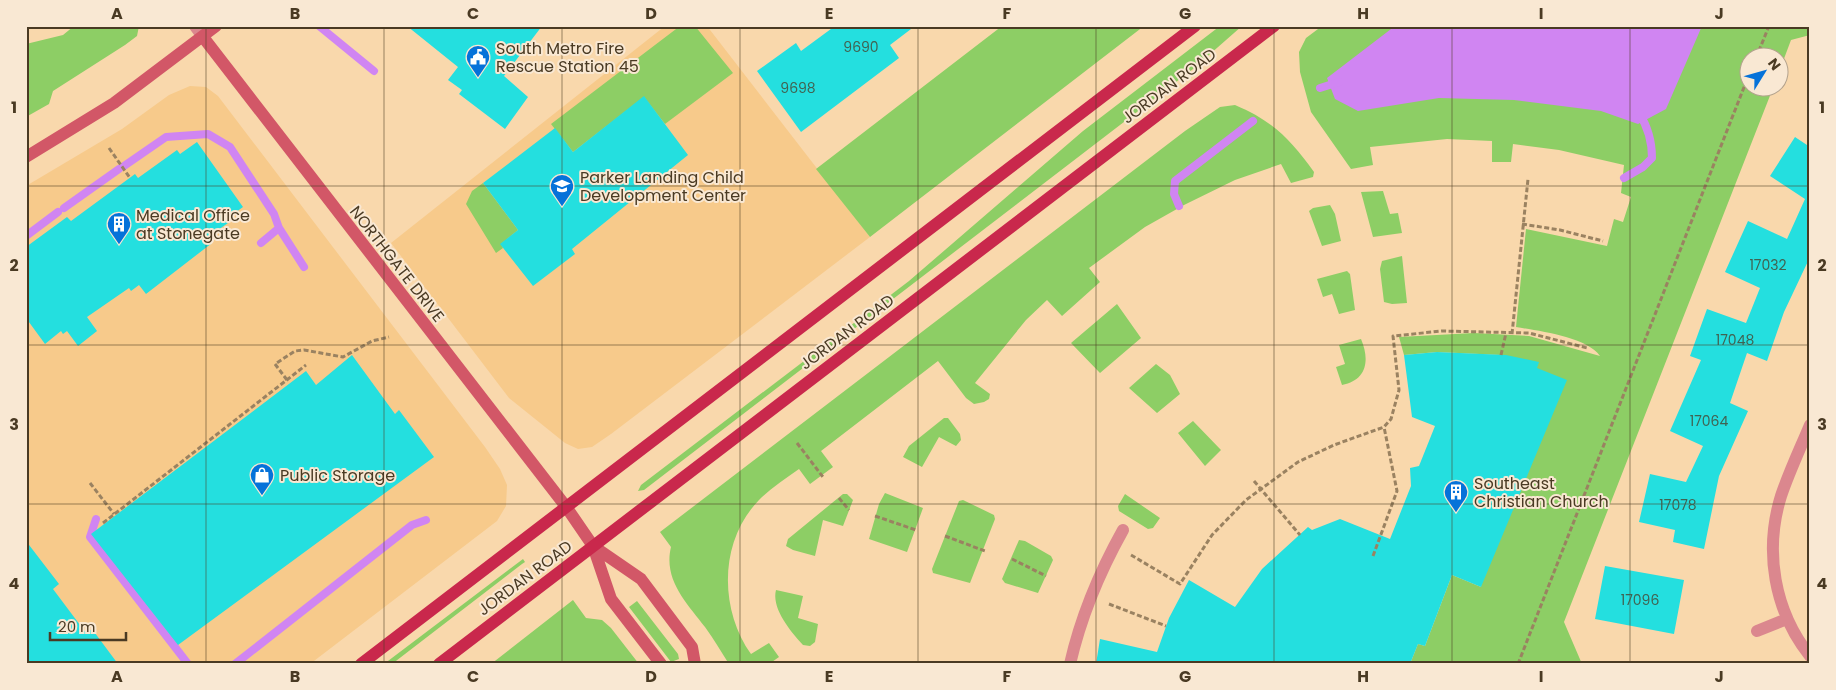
<svg xmlns="http://www.w3.org/2000/svg" width="1836" height="690" font-family="Poppins,sans-serif">
<style>
.built{fill:#f7ca8b}
.green{fill:#8dce65}
.water{fill:#d085f2}
.lines{fill:none;stroke-linecap:round;stroke-linejoin:round}
.stream{stroke:#d085f2;stroke-width:8}
.building{fill:#24dfdf}
.path{stroke:#9a8261;stroke-width:3;stroke-dasharray:5 2.5;stroke-linecap:butt}
.lane{stroke:#db878e;stroke-width:12}
.street{stroke:#db878e;stroke-width:12}
.secondary{stroke:#d25767;stroke-width:12}
.primary{stroke:#c9284c;stroke-width:12}
.grid{fill:none;stroke:#4a3a23;stroke-width:1;stroke-opacity:0.55}
.labels{text-anchor:middle;dominant-baseline:central;stroke-width:4;stroke-linejoin:round;paint-order:stroke}
.number-label{font-size:14px;fill:#406352}
.poi-label{font-size:16px;fill:#4a3a23;stroke:#f9e8d3;text-anchor:start}
.street-label{font-size:16px;fill:#4a3a23;stroke:#f9e8d3}
.neatline{fill:none;stroke:#4a3a23;stroke-width:2}
.grid-label{font-size:16px;text-anchor:middle;font-weight:bold;fill:#4a3a23}
</style>
<rect width="100%" height="100%" fill="#f9d8ac"/>
<path class="built" d="M665,26H707L870,237L611,434L592,447L578,449L565,443L509,398L391,243Z
M190,86L206,87L218,96L485,447L500,469L507,485L506,506L497,521L310,664H26V186L122,129L169,95Z"/>
<path class="green" d="M74,26H139L137,36L125,45L53,91L49,104L26,117V44L63,35Z
M680,26H695L733,73L665,124L644,97L573,152L551,124Z
M1002,26H1144L870,237L816,169Z
M1220,26H1242L1193,69L644,490L638,491L641,485L909,281L1083,131Z
M1322,26H1810V35L1791,40L1779,72L1778,58H1748V88H1773L1564,622L1582,664H1410L1418,644L1425,646L1452,575L1481,587L1501,355L1437,352L1404,355L1399,337L1474,333L1529,336L1600,356C1587,337 1539,331 1516,327L1526,229L1607,246L1614,219L1623,222L1631,197L1621,193L1624,165L1559,150L1513,144L1511,162H1492V141L1447,139L1370,147L1373,165L1351,169L1311,112L1300,72L1299,52L1306,38Z
M1235,105C1273,121 1291,140 1314,172L1313,177L1291,183L1281,164L1235,180L1184,205L1145,227L1089,268L1100,282L1062,316L1047,300L1026,320L975,383L990,394L989,399L984,402L974,404L966,398L938,361L821,451L833,467L810,484L799,469C785,479 771,488 759,500C719,541 719,609 751,654L769,643L779,657L769,664H729C721,652 714,639 705,627C687,603 663,580 671,547L660,532L1185,131L1220,107Z
M483,183L518,230L501,244L503,248L496,253L466,204L472,191Z
M1383,191L1390,214L1398,213L1402,233L1373,237L1361,192Z
M1330,205L1335,214L1341,241L1322,246L1309,211L1313,208Z
M1402,256L1407,303L1392,304L1384,302L1380,269L1382,261Z
M1347,271L1350,274L1355,310L1339,314L1332,294L1323,297L1317,279Z
M1117,304L1141,338L1100,373L1071,343Z
M1361,339C1370,360 1367,380 1342,385L1336,367L1345,364L1339,345Z
M1156,364L1170,375L1180,394L1157,413L1129,388Z
M944,418H948L960,434L961,440L956,446L939,437L922,467L903,457L909,446Z
M1193,421L1221,450L1205,466L1178,433Z
M885,493L923,508L907,552L869,539L879,504Z
M843,494H847L853,500L843,526L823,520L815,556L793,550L786,546L788,539Z
M1125,494L1160,518L1153,528L1148,529L1119,511L1118,506Z
M963,500L994,515L995,519L970,583L933,573L932,569L959,501Z
M1019,540L1025,541L1051,556L1053,560L1038,593L1005,583L1002,579Z
M523,559L525,562L522,564L392,664H384Z
M776,590L803,596L798,618L818,624L815,642L810,646L803,645C792,633 771,609 776,590Z
M573,600L586,618L602,620L611,628L639,664H491Z
M637,601L678,654L679,659L671,662L629,607Z"/>
<path class="water" d="M1395,26H1702L1666,109L1638,124L1601,111L1514,100L1439,98L1358,111L1335,99L1327,78Z"/>
<g class="lines">
<path class="stream" d="M319,26L374,71
M1320,88L1339,82
M124,166L166,137L208,134L230,147L274,214L279,228L304,267
M1624,178L1643,167L1652,158C1652,140 1648,127 1639,113
M1179,206L1174,194L1175,181L1253,121
M64,208L119,169
M26,236L58,212
M261,243L279,228
M96,519L90,537L188,664
M235,664L412,525L426,520"/>
</g>
<path class="building" d="M407,26H542L504,76L528,97L505,129L459,94L462,90L448,80L458,67Z
M835,26H915L890,45L899,58L801,132L757,71L796,43L801,51Z
M644,96L688,155L572,249L575,254L533,286L500,244L518,230L483,183L555,128L573,152Z
M1795,137L1810,147V257L1784,312L1767,361L1747,353L1730,403L1748,411L1719,476L1704,549L1673,542L1675,530L1639,522L1650,474L1686,482L1703,446L1670,431L1701,360L1690,356L1707,309L1746,323L1760,288L1725,272L1748,221L1787,239L1805,199L1770,176Z
M197,142L243,207L225,220L228,223L208,237L212,243L146,294L139,285L131,291L129,288L87,317L97,331L78,346L67,331L63,334L61,331L45,344L26,318V247L67,217L71,221L135,174L138,178L177,150L180,154Z
M1437,352L1506,355L1539,362L1537,368L1567,380L1481,587L1452,575L1425,646L1418,644L1410,664H1096L1100,639L1157,652L1169,618L1189,580L1235,607L1262,569L1308,527L1312,530L1340,519L1390,539L1411,486L1410,468L1419,466L1435,426L1412,417L1404,355Z
M352,355L395,414L399,410L434,457L178,645L91,534L306,371L316,385Z
M26,541L59,584L53,589L86,633L92,629L118,664H26Z
M1605,566L1684,580L1674,634L1595,619Z"/>
<g class="lines">
<path class="path" d="M1756,58L1769,26
M109,148L130,178
M1522,224L1560,230L1603,241
M1512,334L1528,179
M1501,355L1506,333
M287,380L275,364L295,351L304,350L343,357L372,341L389,337
M797,443L823,477
M1254,481L1300,535
M90,483L114,514
M839,498L849,510
M875,516L916,530
M103,523L306,365
M945,536L985,551
M1131,555L1180,584L1212,535L1246,500L1298,462L1334,445L1384,427L1391,419L1399,390L1393,336L1442,331L1529,333L1587,348
M1373,556L1397,491L1384,427
M1012,559L1046,576
M1109,604L1166,626
M1518,664L1748,77"/>
<path class="lane" d="M1070,664C1081,616 1099,573 1123,530"/>
<path class="street" d="M195,26L203,37
M1810,425C1800,449 1789,472 1781,496C1764,551 1774,611 1810,656
M1757,631L1787,619"/>
<path class="secondary" d="M203,37L567,508L593,546L611,599L661,664
M26,157L114,103L216,26
M593,546L641,579L692,647L695,664"/>
<path class="primary" d="M361,664L1195,26
M439,664L1274,26"/>
</g>
<path class="grid" d="M206,26V664M384,26V664M562,26V664M740,26V664M918,26V664M1096,26V664M1274,26V664M1452,26V664M1630,26V664M26,186H1810M26,345H1810M26,504H1810"/>
<defs>
<g id="civic-pin" transform="scale(1.25)"><path d="M0 17L-7.5 6A9.5 9.5 0 1 1 7.5 6Z" fill="#0572d9" stroke="#f9e8d3"/><path d="M-.6-6.5H3V-4.5H.6V-3L4-1V1h2V6H-6V1h2V-1L-.6-3ZM-1.2 2.5V6h2.4V2.5Z" fill="#fff"/></g>
<g id="school-pin" transform="scale(1.25)"><path d="M0 17L-7.5 6A9.5 9.5 0 1 1 7.5 6Z" fill="#0572d9" stroke="#f9e8d3"/><path d="M0-5L7-2L0 1L-7-2ZM-4 1L0 2.5L4 1V4Q0 6-4 4Z" fill="#fff"/></g>
<g id="building-pin" transform="scale(1.25)"><path d="M0 17L-7.5 6A9.5 9.5 0 1 1 7.5 6Z" fill="#0572d9" stroke="#f9e8d3"/><path d="M-4-6H4V6H1V3H-1V6H-4ZM-2.5-4.3h1.7v1.8h-1.7ZM.8-4.3h1.7v1.8H.8ZM-2.5-1h1.7V.8h-1.7ZM.8-1h1.7V.8H.8Z" fill="#fff"/></g>
<g id="shop-pin" transform="scale(1.25)"><path d="M0 17L-7.5 6A9.5 9.5 0 1 1 7.5 6Z" fill="#0572d9" stroke="#f9e8d3"/><path d="M-5-2.5h2.3a2.7 3.5 0 0 1 5.4 0H5L5.5 6h-11ZM-1.5-2.5h3a1.5 2.3 0 0 0-3 0Z" fill="#fff"/></g>
</defs>
<g fill-rule="evenodd">
<use href="#civic-pin" x="478" y="57"/>
<use href="#school-pin" x="562" y="186"/>
<use href="#building-pin" x="119" y="224"/>
<use href="#shop-pin" x="262" y="475"/>
<use href="#building-pin" x="1456" y="492"/>
</g>
<g class="labels">
<g class="number-label">
<text x="861" y="47">9690</text>
<text x="798" y="88">9698</text>
<text x="1768" y="265">17032</text>
<text x="1735" y="340">17048</text>
<text x="1709" y="421">17064</text>
<text x="1678" y="505">17078</text>
<text x="1640" y="600">17096</text>
</g>
<g class="poi-label">
<text x="496" y="48">South Metro Fire<tspan x="496" dy="18">Rescue Station 45</tspan></text>
<text x="580" y="177">Parker Landing Child<tspan x="580" dy="18">Development Center</tspan></text>
<text x="136" y="215">Medical Office<tspan x="136" dy="18">at Stonegate</tspan></text>
<text x="280" y="475">Public Storage</text>
<text x="1474" y="483">Southeast<tspan x="1474" dy="18">Christian Church</tspan></text>
</g>
<g class="street-label">
<text transform="translate(1169 86) rotate(-37)">JORDAN ROAD</text>
<text transform="translate(397 264) rotate(52)">NORTHGATE DRIVE</text>
<text transform="translate(847 332) rotate(-37)">JORDAN ROAD</text>
<text transform="translate(525 578) rotate(-37)">JORDAN ROAD</text>
</g>
</g>
<rect width="1836" height="690" fill="none" stroke="#f9e8d3" stroke-width="55"/>
<g transform="translate(1764 72) rotate(53)"><circle r="24" fill="#f9e8d3" stroke="#b3a28d"/>
<path d="M0-4L9 19L0 12L-9 19Z" fill="#0572d9"/>
<text y="-8" font-size="14" font-weight="bold" text-anchor="middle" fill="#4a3a23">N</text>
</g>
<path d="M50 632v8h76v-8" fill="none" stroke="#4a3a23" stroke-width="2.5"/>
<text x="58" y="632" font-size="15" fill="#4a3a23" stroke="#f9e8d3" stroke-width="4" paint-order="stroke">20 m</text>
<rect x="28" y="28" width="1780" height="634" class="neatline"/>
<g class="grid-label">
<text x="117" y="19">A</text>
<text x="295" y="19">B</text>
<text x="473" y="19">C</text>
<text x="651" y="19">D</text>
<text x="829" y="19">E</text>
<text x="1007" y="19">F</text>
<text x="1185" y="19">G</text>
<text x="1363" y="19">H</text>
<text x="1541" y="19">I</text>
<text x="1719" y="19">J</text>
<text x="14" y="113">1</text>
<text x="1822" y="113">1</text>
<text x="14" y="271">2</text>
<text x="1822" y="271">2</text>
<text x="14" y="430">3</text>
<text x="1822" y="430">3</text>
<text x="14" y="589">4</text>
<text x="1822" y="589">4</text>
<text x="117" y="682">A</text>
<text x="295" y="682">B</text>
<text x="473" y="682">C</text>
<text x="651" y="682">D</text>
<text x="829" y="682">E</text>
<text x="1007" y="682">F</text>
<text x="1185" y="682">G</text>
<text x="1363" y="682">H</text>
<text x="1541" y="682">I</text>
<text x="1719" y="682">J</text>
</g>
</svg>
